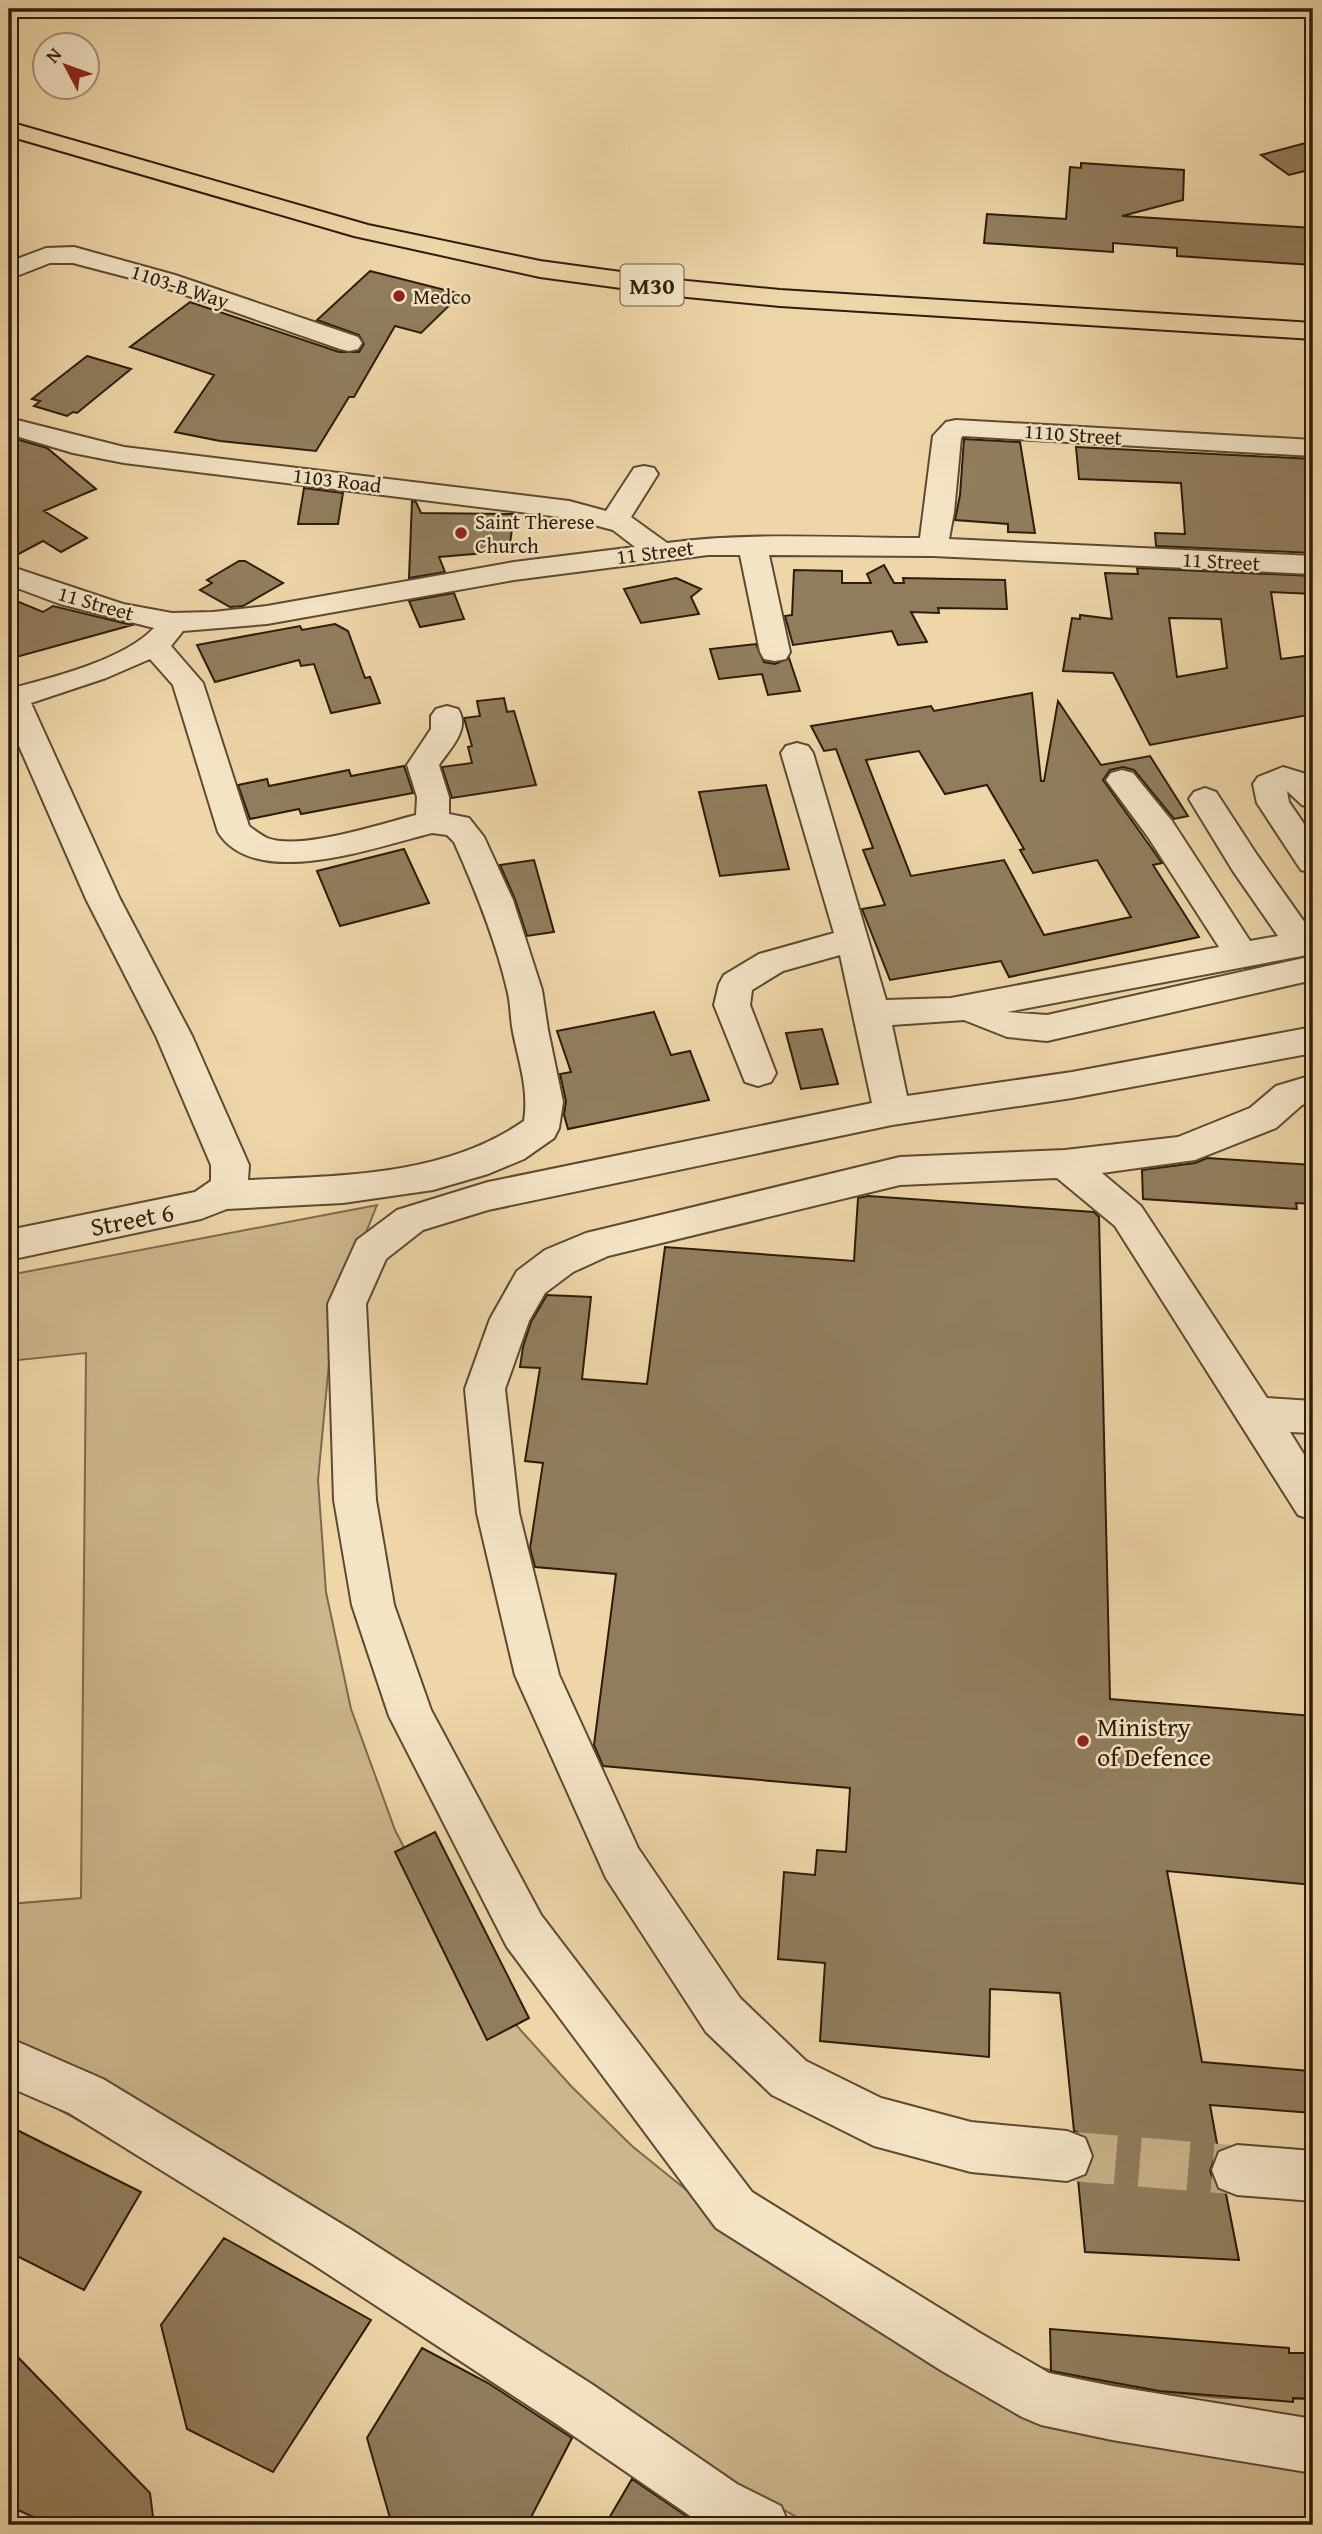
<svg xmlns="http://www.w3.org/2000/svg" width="1322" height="2534" font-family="'Gentium Book Plus',serif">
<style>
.green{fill:#cdb68d;stroke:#7c694c;stroke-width:2}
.building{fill:#917d5d;stroke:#2c1c0c;stroke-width:2;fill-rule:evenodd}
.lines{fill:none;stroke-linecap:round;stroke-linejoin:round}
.minor-tunnel{stroke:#c7b189;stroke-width:49;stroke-dasharray:49 24;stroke-linecap:butt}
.minor-casing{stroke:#5c4a33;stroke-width:4}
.highway-casing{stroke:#2c1c0c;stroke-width:4}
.minor{fill:#f4e4c6;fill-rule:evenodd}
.highway{fill:#eed6a8;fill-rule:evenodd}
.poi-dot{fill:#8f2418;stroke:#f4e4c6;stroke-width:2.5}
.labels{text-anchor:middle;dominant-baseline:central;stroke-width:5;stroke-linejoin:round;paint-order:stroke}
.far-street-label{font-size:21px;fill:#2c1c0c;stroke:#f4e4c6}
.far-poi-label{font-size:21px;fill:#2c1c0c;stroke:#f4e4c6;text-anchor:start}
.shield{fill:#f4e4c6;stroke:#685844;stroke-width:2}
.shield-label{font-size:24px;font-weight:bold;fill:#2c1c0c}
.street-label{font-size:26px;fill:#2c1c0c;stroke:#f4e4c6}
.poi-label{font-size:26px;fill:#2c1c0c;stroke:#f4e4c6;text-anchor:start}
</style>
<rect width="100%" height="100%" fill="#eed6a8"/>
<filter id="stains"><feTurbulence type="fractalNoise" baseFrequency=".00286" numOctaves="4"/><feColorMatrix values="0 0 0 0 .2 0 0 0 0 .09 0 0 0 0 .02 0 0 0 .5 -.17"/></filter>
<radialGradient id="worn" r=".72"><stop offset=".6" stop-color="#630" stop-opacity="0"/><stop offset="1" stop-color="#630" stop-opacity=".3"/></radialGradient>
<path class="green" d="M377,1205L357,1255L329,1363L318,1480L326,1592L351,1709L395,1830L429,1896L516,2025L571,2086L632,2146L700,2201L987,2352L1064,2374L1142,2390L1221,2398L1313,2399V2525H811L9,2082V1904L81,1898L86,1353L9,1361V1275Z"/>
<path class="building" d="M1313,141V169L1289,175L1261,155Z
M1081,163L1184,170L1183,200L1122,216L1313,228V265L1177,256V248L1113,243V252L984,243L987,214L1066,219L1070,167L1081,168Z
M370,271L461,294L421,333L395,326L354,397H349L316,451L220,441L175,432L214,375L130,347L190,302L339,352H359L364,344L359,335L317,320Z
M87,356L131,369L77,413L73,412L67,416L34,406L40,401L32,399Z
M9,437L47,448L96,489L44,511L87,538L61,552L43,541L9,559Z
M964,439L1020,442L1035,533L1008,532V524L955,520L960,495Z
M1076,447L1313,459V553L1156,546L1155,533L1185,534L1181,483L1079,479Z
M304,488L343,493L338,524H298Z
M412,501L416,502L421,513L514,514L509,551L439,557L445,572L409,578Z
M239,561H245L283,583L243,606L230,607L200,590L212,583L207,580Z
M884,565L894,583H904L903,578L1005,580L1007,609L938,608L939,613L911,612L927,642L898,645L892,631L793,645L785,616L792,615L794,570L842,571V583H871L867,574Z
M1137,568L1313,576V594L1271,592L1281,659L1313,655V714L1150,745L1113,673L1063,671L1072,618L1080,619V615L1112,619L1105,573L1138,574ZM1169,618L1221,619L1227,668L1177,677Z
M676,578L701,589L691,597L699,614L641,623L624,589Z
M454,593L464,619L420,627L409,601Z
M9,598L43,612L53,606L132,625L9,659Z
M335,624L348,631L365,678L370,677L380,703L331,713L314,664L301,666L299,660L215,682L197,645L300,626L302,630Z
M756,644L764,662L775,664L789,658L800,691L768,695L762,674L719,679L710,649Z
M1032,693L1041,781H1044L1058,701L1101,765L1150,756L1188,816L1174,819L1134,770L1123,767L1110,770L1103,780L1162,863L1153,865L1199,937L1009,977L1001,961L890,980L862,909L885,905L863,850L873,848L836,749L824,751L811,726L931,706L934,711ZM919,751L945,794L987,785L1024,849L1020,850L1033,873L1097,860L1131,917L1044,935L1004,860L911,876L866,760Z
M504,698L507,712L514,711L536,785L452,798L442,767L472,763L468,747L472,746L464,718L480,716L477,701Z
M404,766L413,793L301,814L299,809L250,819L238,785L267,779L269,786L349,770L351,776Z
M766,785L789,869L720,876L699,792Z
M404,849L429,903L340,926L317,871Z
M534,860L554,932L527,936L515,899L500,865Z
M654,1012L671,1055L690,1051L709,1100L568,1129L564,1115L566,1101L560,1074L571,1072L557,1031Z
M822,1029L838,1084L801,1089L786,1033Z
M1207,1158L1313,1165V1204L1296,1203L1297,1209L1143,1199L1142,1170L1195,1163Z
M868,1196L1094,1212L1099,1217L1110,1699L1313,1716V1885L1167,1871L1202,2062L1310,2071L1313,2113L1210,2105L1218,2149L1210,2171L1217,2189L1226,2194L1239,2260L1085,2252L1078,2179L1087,2175L1094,2155L1087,2137L1074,2131L1060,1993L990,1989L989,2057L820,2041L825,1963L778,1959L784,1872L815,1875L817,1850L846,1852L850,1788L603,1766L594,1745L616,1574L535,1567L530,1548L543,1463L525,1461L540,1368L520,1367L523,1347L531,1322L547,1295L591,1297L582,1379L647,1384L665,1247L854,1261L858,1198Z
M435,1832L529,2018L487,2040L395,1852Z
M9,2126L141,2192L84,2290L9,2252Z
M224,2238L371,2320L273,2472L187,2429L161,2325Z
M1050,2329L1289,2348V2353H1313V2399L1293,2398V2402L1159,2391L1051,2371Z
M9,2348L150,2493L154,2525H51L9,2506Z
M422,2348L488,2383L572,2438L527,2525H392L367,2438Z
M632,2479L698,2524L699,2525H605Z"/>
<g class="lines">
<path class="minor-tunnel" d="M1067,2156L1237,2170"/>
<g class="minor-casing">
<path id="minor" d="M74,247L175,275L358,337L362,343L358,349L349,351L340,349L157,285L73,263H50L9,279V262L46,248Z
M9,418L124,447L569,501L606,511L634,468L644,466L654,468L658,474L631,517L667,543C750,532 836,538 920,538L933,436L946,422L956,420L1313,440V456L963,436L961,438L954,512L949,539L1313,556V574L933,556L769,555L790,652L786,659L775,661L764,659L760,652L740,555H708L514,580L267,624L183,631L171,646L203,683L249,826C254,830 261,835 267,838C301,851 380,824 416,815L417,797L407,765L431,729V716L436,709L447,706L458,709C471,729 450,749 439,765L449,797V814L469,818L484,837L513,900L542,990L548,1030L563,1102L559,1128L554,1138L524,1159L488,1174L433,1190L343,1203L227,1209L201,1219L9,1260V1230L195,1192L211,1181V1165L156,1036L86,899L9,723V689C51,678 124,660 154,628L60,604L9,585V566L123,604L172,613L213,612L267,606L514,562L635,547L613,530L568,518L124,463L73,453L9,434ZM150,659L173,685L218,832C255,892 379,846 432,833L447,835L454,842C475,889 495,938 507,989C511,1003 510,1017 513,1032C519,1063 529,1089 524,1121C445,1176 342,1176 248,1180L249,1165L192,1036L120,899L31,703L106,678Z
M797,743L808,746L813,753L886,1000L951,998L1219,947L1148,837L1106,780L1111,773L1122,770L1133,773L1172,821L1250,941L1278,936L1233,871L1189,799L1194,792L1205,788L1216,792L1257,855L1310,930L1313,929V953L1302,956L1007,1012L1047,1015L1313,956V980L1047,1041L1007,1037L964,1020L892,1025L907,1096L1072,1072L1313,1027V1053L1072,1098L892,1125L488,1210L423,1230L386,1259L366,1304L376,1500L394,1605L431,1710L541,1915L752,2192L980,2333L1049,2373L1112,2386L1313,2419V2473L1112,2440L1041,2425L1022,2417L942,2371L716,2228L507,1947L389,1716L352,1605L334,1500L328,1304L357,1240L397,1210L488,1182L872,1103L840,955L783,971L752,990L750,1005L776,1073L771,1082L758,1086L745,1082L714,1005L719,984L724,975L759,954L834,933L781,753L786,746Z
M1283,767L1306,774L1313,780V808L1302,805L1287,791L1289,802L1313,837V873L1301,870L1257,803L1253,784L1258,777Z
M1313,1075V1101L1302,1105L1276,1128L1195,1160L1102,1173L1141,1206L1267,1398L1313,1401V1433L1290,1432L1313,1469V1520L1298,1515L1115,1226L1057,1178L900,1185L608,1256L573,1272L545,1293L529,1321L505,1389L519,1513L559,1675L638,1848L740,1998L806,2061L881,2098L971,2122L1067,2131L1085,2138L1092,2156L1085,2174L1067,2181L971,2172L874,2146L772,2095L706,2032L606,1878L515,1675L477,1513L465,1389L490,1319L517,1271L545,1250L586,1233L900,1157L1065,1150L1178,1137L1250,1108L1276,1086Z
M9,2038L103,2079L350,2229L593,2385L737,2484L781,2506L789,2525H704L699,2522L555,2423L314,2265L69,2113L9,2087Z
M1237,2145L1313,2151V2201L1237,2195L1219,2188L1212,2170L1219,2152Z"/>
</g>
<g class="highway-casing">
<path id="highway" d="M9,122L368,225L540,261L687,281L780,290L1313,323V339L780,306L687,297L540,277L354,236L9,136Z"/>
</g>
<use href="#minor" class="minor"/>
<use href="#highway" class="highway"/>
</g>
<g class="poi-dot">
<circle cx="399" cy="296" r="7"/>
<circle cx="461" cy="533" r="7"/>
<circle cx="1083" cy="1741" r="7"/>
</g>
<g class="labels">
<g class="far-street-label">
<text transform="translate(180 286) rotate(18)">1103-B Way</text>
<text transform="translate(1073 434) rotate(4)">1110 Street</text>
<text transform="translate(337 480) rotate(7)">1103 Road</text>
<text transform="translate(655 552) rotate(-7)">11 Street</text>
<text transform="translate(1221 561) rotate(3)">11 Street</text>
<text transform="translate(96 603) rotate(16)">11 Street</text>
</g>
<g class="far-poi-label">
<text x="413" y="296">Medco</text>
<text x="475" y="521">Saint Therese<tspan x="475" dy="24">Church</tspan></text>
</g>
<rect class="shield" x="620.5" y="264.5" width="63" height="41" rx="5"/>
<g class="shield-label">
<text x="652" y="285">M30</text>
</g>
<g class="street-label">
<text transform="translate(132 1219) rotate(-11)">Street 6</text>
</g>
<g class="poi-label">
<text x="1097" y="1726">Ministry<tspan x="1097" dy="30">of Defence</tspan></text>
</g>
</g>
<rect width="1322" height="2534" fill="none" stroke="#eed6a8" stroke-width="35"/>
<rect x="10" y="10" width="1301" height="2513" fill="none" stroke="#2c1c0c" stroke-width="3.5"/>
<rect x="18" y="18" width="1287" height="2499" fill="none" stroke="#2c1c0c" stroke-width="2"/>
<g transform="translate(66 66) rotate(311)"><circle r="33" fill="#f4e4c6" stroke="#a4947c" stroke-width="2"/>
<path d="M0-5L12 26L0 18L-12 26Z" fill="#8f2418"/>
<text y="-10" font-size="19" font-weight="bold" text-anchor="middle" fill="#2c1c0c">N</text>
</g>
<rect width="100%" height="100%" filter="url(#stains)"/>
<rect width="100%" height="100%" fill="url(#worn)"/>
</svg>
